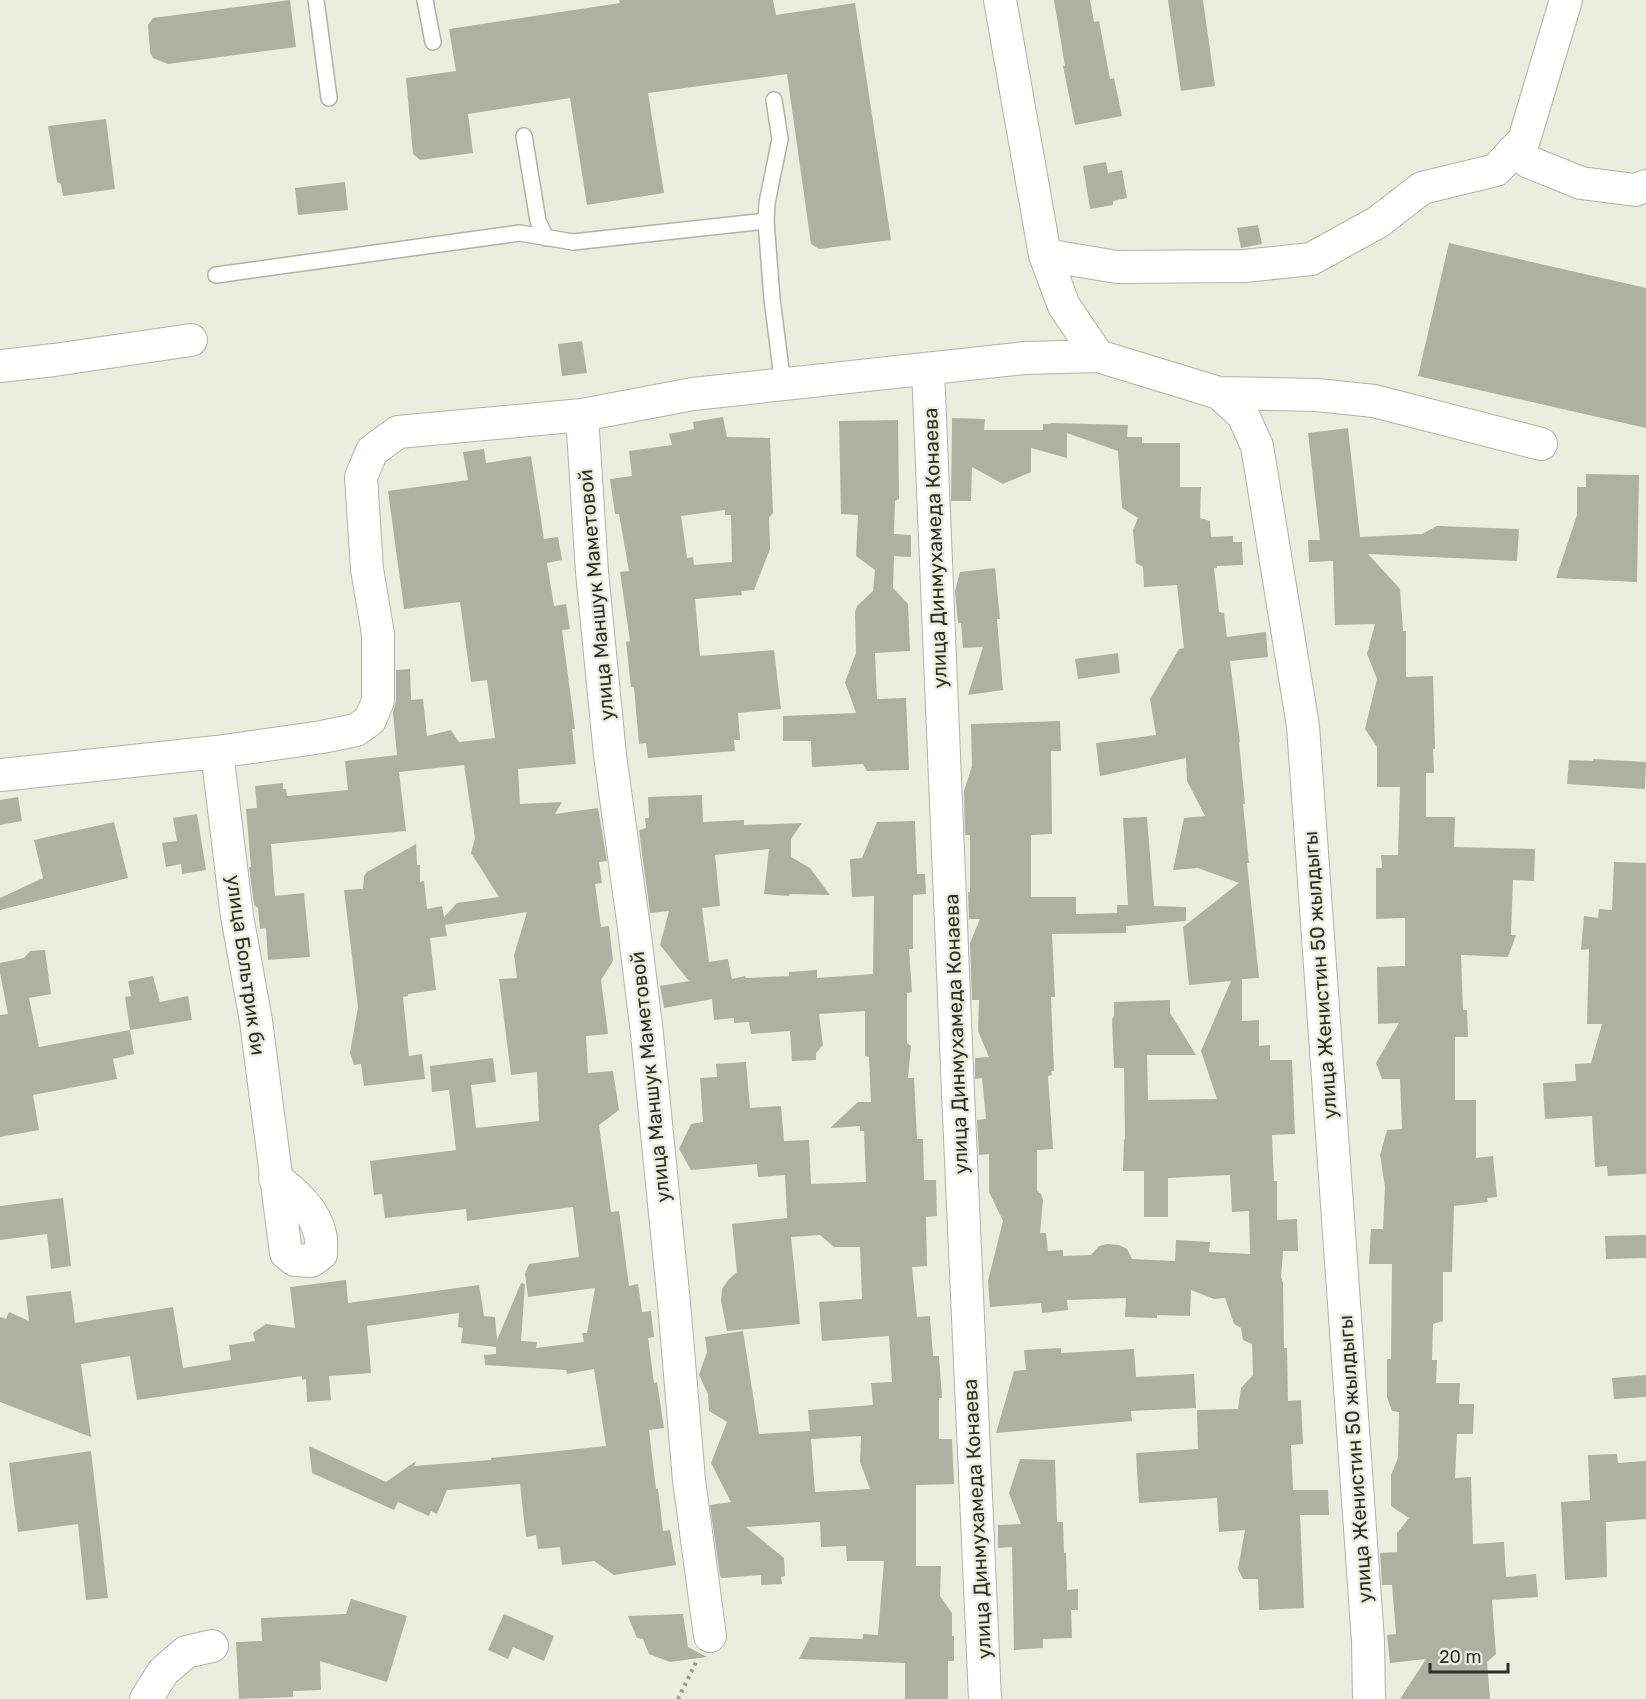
<svg xmlns="http://www.w3.org/2000/svg" width="1646" height="1699" font-family="Rubik,sans-serif">
<style>
.building{fill:#aeb1a1;fill-rule:evenodd}
.lines{fill:none;stroke-linecap:round;stroke-linejoin:round}
.service-casing{stroke:#b0b3a3;stroke-width:18}
.minor-casing{stroke:#b0b3a3;stroke-width:34}
.path{stroke:#9a9d91;stroke-width:4;stroke-dasharray:3 4.5;stroke-linecap:butt}
.service{stroke:#fff;stroke-width:15}
.minor{stroke:#fff;stroke-width:32}
.labels{text-anchor:middle;dominant-baseline:central;stroke-width:5;stroke-linejoin:round;paint-order:stroke}
.street-label{font-size:20px;fill:#2d2f28;stroke:#ebeede}
</style>
<rect width="100%" height="100%" fill="#ebeede"/>
<path class="building" d="M290,0L296,47L168,64L153,58L150,52L148,25L153,18Z
M619,0H773L776,15L855,3L891,240L819,249L811,244L787,74L648,93L664,193L587,205L570,98L468,114L473,153L420,160L413,154L406,78L456,71L449,29L620,3Z
M1054,0H1090L1094,22L1099,21L1110,79L1114,78L1122,116L1075,125L1063,66H1065Z
M1168,0H1203L1215,86L1181,91Z
M106,119L115,189L63,196L61,184L57,182L48,126Z
M1106,162L1108,173L1122,170L1127,198L1113,201V205L1090,209L1083,166Z
M345,182L348,210L298,215L295,188Z
M1258,225L1262,244L1241,248L1237,228Z
M1449,243L1646,288V428L1418,376Z
M582,341L587,373L562,376L558,344Z
M723,417L727,437L770,438L773,513L769,518L770,549L754,590L741,591L742,595L695,599L700,656L774,650L781,709L738,713L740,740H734L735,751L648,758L646,743L639,744L634,687H631L626,642L630,641L620,572L629,571L619,514H615L610,479L632,476L629,451L672,445L669,434L694,429L693,422ZM725,510V515H731L732,562L694,565L693,557L687,558L681,516Z
M952,418L985,419L984,430H1043V424H1050L1051,423L1128,425L1127,437H1142V443H1180V487H1201L1200,518L1210,521L1211,537L1233,536V542H1242L1243,565L1217,566V568H1214L1219,612L1224,613L1227,637L1266,632L1268,657L1230,661L1240,742H1239L1245,804H1243L1249,863H1247L1259,978L1242,979V1021L1259,1020V1046L1270,1045V1060H1292L1295,1134L1272,1135L1274,1181H1277V1220L1297,1219L1298,1251H1283L1281,1277L1283,1283L1284,1348H1287L1288,1401L1301,1400L1303,1444L1291,1445L1293,1490H1328L1329,1515H1300L1304,1608L1259,1610L1258,1579H1243L1238,1569L1245,1530L1219,1532L1217,1498L1139,1503L1136,1453L1198,1449L1197,1410L1238,1409L1241,1388L1253,1375L1252,1344L1243,1340L1241,1328L1234,1324L1225,1298L1214,1299L1191,1290L1190,1316L1157,1315V1318L1125,1317L1126,1298L1067,1300L1068,1310L1042,1313L1041,1303L990,1307L988,1281L1003,1221L989,1192V1154L979,1155L977,1120L986,1119L982,1078L975,1079V1058L989,1057L978,1031L979,1000H972L970,943L980,919H969L968,892H970V835H965L964,791L972,766L971,724L1060,721L1061,751H1051L1052,834L1031,835V897H1076V914L1117,913V905H1128L1123,818L1147,817L1154,906L1186,907V921L1126,926V933L1052,934L1055,997H1051L1054,1071H1051L1052,1075L1048,1076L1053,1149L1037,1150V1191L1041,1194L1043,1200L1040,1233H1046L1048,1251L1063,1250V1256L1091,1255L1099,1246L1107,1244L1119,1245L1127,1249L1132,1259L1175,1261L1176,1240L1210,1242L1209,1252L1250,1254L1249,1211L1232,1212L1230,1175L1168,1178V1217H1144V1171H1123L1124,1139L1125,1140L1124,1068H1114L1112,1019L1114,1016V1002L1170,1000V1013L1196,1055H1147L1148,1100L1217,1099L1201,1051L1231,981L1189,985L1183,927L1239,883L1198,868L1173,870L1184,818L1205,816L1187,781L1186,758L1100,776L1096,743L1156,735L1150,699L1179,649L1184,648L1177,585L1144,587L1143,567L1136,563L1133,530L1138,518L1122,508L1118,451L1067,433V458L1031,448V472L1003,484L972,467L971,501H951Z
M898,420L899,499L895,501L894,534L911,535V557L894,556L893,588L908,604L910,651L875,653L877,699L906,698L909,770L867,771L863,764L812,767L811,741H783V716L856,713L845,682L856,653L855,612L857,606L873,591L875,570L856,556L858,515L841,514L839,421Z
M1348,428L1360,537L1422,534L1437,526L1519,529L1517,561L1368,554L1400,589L1403,631H1406V677L1433,676L1435,749H1433L1434,773H1426V817H1455L1454,847L1535,849L1534,881L1513,880L1511,935H1516L1508,957L1461,955L1463,1010H1467L1468,1037H1455V1100H1476V1158L1493,1156L1497,1197L1487,1198L1488,1202L1454,1206L1452,1272H1443V1321L1433,1324L1432,1360H1437L1436,1383H1460L1459,1404H1474L1473,1434H1457L1455,1478L1471,1477L1473,1544L1504,1542L1506,1577L1536,1574L1538,1597L1492,1600L1496,1654L1487,1662L1490,1699H1400L1426,1659L1390,1663L1387,1635L1396,1634L1392,1585H1382L1380,1553L1397,1552V1533L1409,1518L1391,1506V1475L1398,1458L1399,1412L1392,1411L1387,1397V1359H1391L1392,1264H1369L1371,1229H1383L1385,1187L1380,1155L1387,1130L1402,1129L1400,1079H1382L1376,1063L1399,1023L1378,1024L1377,967L1405,966V918L1376,919V868H1382L1381,855H1398L1400,787H1377V747L1365,729L1377,679L1367,654L1375,624L1335,625L1333,561L1309,562L1308,540H1320L1308,433Z
M484,449L486,463L531,456L544,539L558,537L562,560L547,563L554,606L566,604L570,629L562,630L575,729H572L576,764L518,769L520,804L562,802L555,814L598,808L607,861L599,862L602,883L595,884L601,927L609,926L613,961L601,980L608,1034L586,1036L588,1073L613,1071L619,1110L599,1125L611,1212L619,1211L629,1286L638,1284L642,1312L651,1311L654,1337L648,1338L654,1383L657,1382L664,1428L649,1430L656,1489H658L663,1531L670,1530L676,1565L614,1575L594,1561L562,1565L560,1547L538,1549L536,1535L526,1537L520,1484L447,1490L437,1514L431,1511L429,1516L398,1502L394,1510L312,1473L309,1446L386,1482L416,1461L414,1466L491,1460V1458L606,1446L594,1369L567,1374L566,1370L485,1365L484,1355L496,1354V1347L461,1343L463,1328L458,1327L459,1313L367,1326L371,1373L329,1376L331,1400L307,1402L306,1379L302,1380V1376L137,1400L130,1356L81,1364L91,1437L0,1402V1317L6,1319L9,1312L29,1321L26,1296L71,1291L75,1323L173,1307L183,1368L231,1360L229,1345L255,1341L253,1333L266,1324L295,1328L290,1287L346,1280L348,1303L479,1285L484,1316L495,1317L497,1340L521,1283L525,1284L521,1341L537,1342L536,1348L584,1342L582,1333H587L595,1288L528,1297L525,1274L529,1264L579,1257L573,1207L467,1221L466,1209L385,1218L382,1194L374,1195L370,1161L456,1150L449,1090L432,1092L430,1066L493,1058L496,1082L471,1085L476,1128L539,1121L537,1072L511,1075L499,979L517,978L514,955L527,912L445,925L447,936L430,938L436,990L408,994V996L403,997L409,1056L422,1054L425,1079L364,1086L361,1064L354,1065L350,1053L358,1007L344,890L363,889L364,876L367,872L416,844L417,865H420V882L424,881L427,909L442,906L444,917L457,903L499,897L471,853L475,838L464,765L399,772L406,831L271,844L275,896L304,893L310,957L268,960L266,928L260,929L258,908L254,905L249,867H251L246,809L257,808L255,786L283,783V789H286L287,796L348,790L345,761L397,755L393,713L396,701V670L410,669L411,700L423,699L427,736L451,730L459,742L495,738L487,680L471,682L460,602L404,609L388,491L468,480L463,452Z
M1586,474L1639,475L1637,582L1556,578L1577,515V487H1586Z
M995,568L1000,619H997L1003,690L968,695L983,647L963,648L961,623H958L955,591L960,572Z
M1118,653L1120,673L1078,679L1075,659Z
M1593,759L1646,762L1645,789L1567,784L1569,760L1593,761Z
M702,795L703,822L744,820V825L802,823L791,839V857L810,868L830,895L790,894L789,896L764,894L769,849L715,855L720,906L702,908L709,962L728,959L732,979L745,976L746,978L789,976V972L817,970V978L873,974L874,896L852,897L850,859L862,858L877,822L915,821L917,874H925L926,894L913,895V949H909L912,992L907,993V1043L911,1046L908,1078H914L917,1139H923L924,1180H936L937,1216L926,1217L927,1266L912,1267L917,1317L930,1316L933,1356H939L942,1398H939V1439H952L954,1484L916,1485V1566H941L940,1596L952,1613V1636H954V1661H948V1699H905V1663L799,1659L810,1637L863,1639V1634L878,1635L884,1561H847L846,1546L821,1547L820,1522L746,1527L784,1558L785,1576L781,1577L782,1584L761,1585V1575L722,1578L720,1576L710,1505L731,1502L711,1463L727,1422L709,1411L708,1394L699,1375L707,1352L705,1337L743,1331L759,1434L810,1431L808,1410L873,1405L871,1383L892,1382L889,1336L822,1341L819,1302L862,1299L860,1247H834L820,1235L791,1237L800,1324L727,1331L721,1301L722,1289L729,1279L737,1272L732,1224L787,1218L785,1175L758,1177L757,1164L691,1170L679,1149L691,1124L703,1122L700,1078L717,1077L716,1064L746,1062L750,1108L781,1106L784,1141L809,1140L811,1184L866,1182L864,1131H860V1126L830,1128L858,1102H871L869,1057L865,1056V1011L819,1014L823,1045L816,1053V1060L792,1061L790,1031L751,1034L749,1022L734,1023V1018L714,1020L712,999L664,1008L660,986L689,981L660,945L669,911L650,913L639,830L646,828L645,818H649L648,797ZM861,1436L860,1462L870,1489L815,1492L811,1439Z
M18,797L22,821L0,825V800Z
M197,814L206,870L182,874L181,864L166,867L162,843L177,841L173,818Z
M114,822L128,878L0,910V898L43,878L34,840Z
M1614,862L1646,863V1174L1608,1176L1607,1166L1595,1167L1592,1116L1545,1119L1543,1083L1576,1081L1575,1064L1591,1063L1602,1024H1587L1589,949L1581,950L1584,916L1598,918L1599,909L1612,910Z
M45,950L51,994L29,998L39,1047L130,1030L134,1054L113,1059L117,1079L33,1095L39,1130L0,1137V1015L8,1014L0,973V963L24,958L30,951Z
M153,976L160,1002L188,996L192,1020L130,1030L125,997L131,996L128,981Z
M63,1198L71,1266L51,1269L47,1234L0,1240V1206Z
M1646,1235V1258L1606,1259L1605,1236Z
M1061,1348V1353L1134,1349L1136,1377L1194,1374L1196,1408L1131,1411L1132,1421L996,1433L1014,1371L1026,1370L1024,1350Z
M1646,1375V1397L1614,1399L1612,1378Z
M91,1451L108,1598L86,1600L78,1524L18,1532L9,1463Z
M1617,1454L1618,1463L1646,1461V1519L1606,1522L1607,1577L1565,1580L1561,1502L1590,1500L1588,1455Z
M1020,1459L1055,1460L1057,1522H1063L1064,1553H1066L1067,1590L1078,1589V1610H1071L1072,1638L1043,1639V1648L1014,1650L1012,1547L998,1548V1525L1021,1524L1009,1493Z
M351,1599L407,1616L387,1682L320,1661L321,1690L293,1691V1697L239,1699L236,1642L262,1641L261,1618L346,1614Z
M504,1614L554,1636L544,1661L513,1647L508,1659L488,1650Z
M683,1614L688,1647L707,1657L670,1662L649,1654L643,1639L637,1638L628,1616Z"/>
<g class="lines">
<g class="service-casing">
<path id="service" d="M316,0L329,98
M425,0L433,42
M774,100L780,139L767,203L766,221L772,299L783,385
M524,136L538,221L546,238
M216,275L520,233L573,242L766,221"/>
</g>
<g class="minor-casing">
<path id="minor" d="M1000,0L1045,255L1064,306L1098,356
M1513,151L1529,162L1581,183L1635,190L1646,186
M1045,255L1117,267L1244,266L1311,259L1378,222L1422,188L1496,170L1524,140L1566,0
M0,366L54,360L191,340
M928,369L958,1093L985,1699
M1219,393L1317,395L1374,401L1541,444
M582,415L592,572L610,755L634,928L647,1034L674,1303L689,1480L710,1636
M217,752L237,916L256,1021L286,1253L295,1260L311,1261L321,1254C321,1248 322,1240 320,1234C315,1210 294,1192 275,1178
M0,775L217,752L322,737L356,730L370,720L378,701V634L367,569L361,477L372,451L398,432L582,415L693,394L1025,358L1098,356L1219,393L1243,415L1257,446L1303,726L1368,1641L1369,1699
M146,1699L163,1672L186,1652L212,1646"/>
</g>
<path class="path" d="M678,1699L697,1660"/>
<use href="#service" class="service"/>
<use href="#minor" class="minor"/>
</g>
<g class="labels">
<g class="street-label">
<text transform="translate(935 548) rotate(-92)">улица Динмухамеда Конаева</text>
<text transform="translate(596 595) rotate(-95)">улица Маншук Маметовой</text>
<text transform="translate(246 965) rotate(82)">улица Больтрик би</text>
<text transform="translate(1320 975) rotate(-94)">улица Женистин 50 жылдыгы</text>
<text transform="translate(956 1034) rotate(-92)">улица Динмухамеда Конаева</text>
<text transform="translate(650 1077) rotate(-96)">улица Маншук Маметовой</text>
<text transform="translate(1355 1459) rotate(-94)">улица Женистин 50 жылдыгы</text>
<text transform="translate(977 1519) rotate(-93)">улица Динмухамеда Конаева</text>
</g>
</g>
<path d="M1430 1663v9h78v-9" fill="none" stroke="#2d2f28" stroke-width="3"/>
<text x="1439" y="1663" font-size="18" fill="#2d2f28" stroke="#ebeede" stroke-width="4.5" paint-order="stroke">20 m</text>
</svg>
